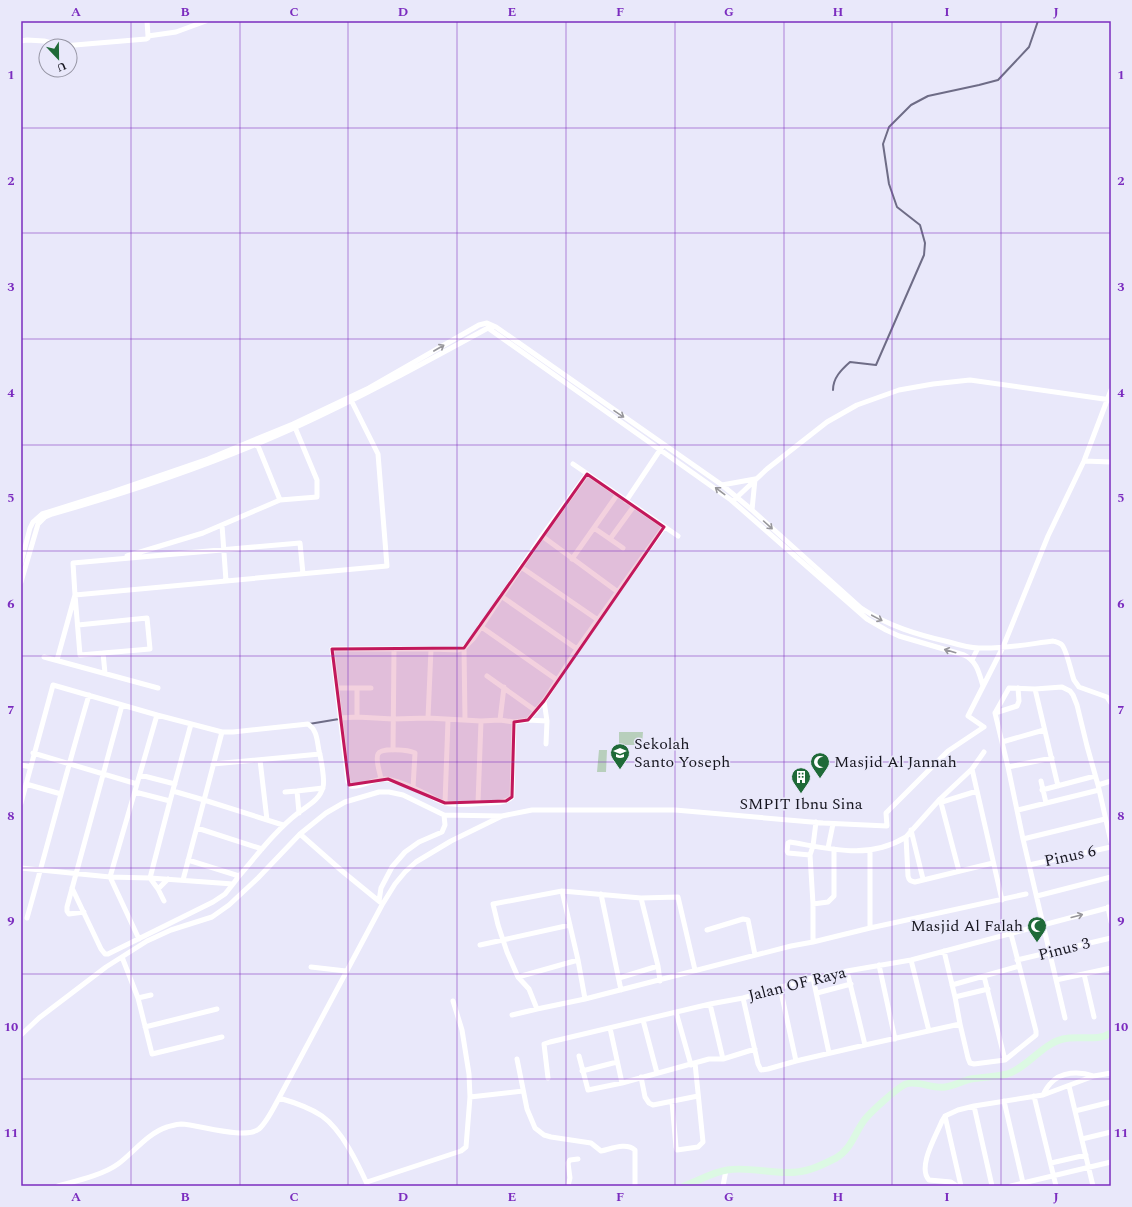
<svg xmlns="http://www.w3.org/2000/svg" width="1132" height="1207" font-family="Spectral,serif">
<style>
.green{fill:#b8cfbc}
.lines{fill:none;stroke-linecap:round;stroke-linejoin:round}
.stream{stroke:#6e6c86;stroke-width:2}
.street{stroke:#fff;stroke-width:5}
.secondary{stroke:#dcf9e3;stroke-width:7}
.oneway{stroke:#97969b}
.marked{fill:#c2185b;fill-opacity:0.2;stroke:#c2185b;stroke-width:3;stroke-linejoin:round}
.grid{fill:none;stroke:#7b2cbf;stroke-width:1;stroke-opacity:0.55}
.labels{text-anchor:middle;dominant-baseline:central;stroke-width:3;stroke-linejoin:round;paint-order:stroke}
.poi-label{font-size:16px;fill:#171620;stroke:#e9e8fa;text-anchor:start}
.street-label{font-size:16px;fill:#171620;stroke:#e9e8fa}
.neatline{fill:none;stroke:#7b2cbf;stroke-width:1.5}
.grid-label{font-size:13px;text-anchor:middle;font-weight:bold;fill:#7b2cbf}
</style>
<rect width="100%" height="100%" fill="#e9e8fa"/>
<path class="green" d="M619,732H643L642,745H619Z
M599,750H607L606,772H597Z"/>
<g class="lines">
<path class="stream" d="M833,390C833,378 841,370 850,362L876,365L924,255L925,243L920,225L897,207L889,184L883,144L889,127L911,105L928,96L979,85L998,80L1029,47L1038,21
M309,724L339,719"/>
<path class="street" d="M148,36L176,32L206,21
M21,41L27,40L44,41L63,46L146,39L148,38V36L147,21
M256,441L280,500L317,497V480L294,425
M1084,461L1111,462
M573,464L678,536
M722,485L755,479L752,510
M735,499L767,469L827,422L857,405L899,390L933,384L970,380L1111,400
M626,501L662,447
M222,525L226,581
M594,528L623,548
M542,536L618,592
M610,539L634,506
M127,556L203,533L280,500
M572,559L617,495
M21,563L30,528L33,522L42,514L106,494L208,459L293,424L369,388L479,325L487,323L496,327L722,485L752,510L861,608C888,626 918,635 949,642C959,645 969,648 979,648C1004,649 1029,644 1053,641C1056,642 1060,643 1062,645C1067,651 1071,672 1074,680L1079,687L1107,697L1111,703
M521,567L598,620
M21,582L38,524L45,517L52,514C134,491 216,463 294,428C360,398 424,363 488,328L731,500L867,619L886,630L899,636L964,655C977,661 979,673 983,686
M501,596L577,649
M78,625L147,618L150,649L80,655L75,595L387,566L378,454L350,398
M480,626L557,680
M464,648L465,720
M103,653L105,673
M44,657L158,688
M57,660L75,595L73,563L300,543L303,574
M972,660L978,648
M487,676L536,711
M337,688H371
M357,688V717
M1035,689L1058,786
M995,713L1017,706L1019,701L1018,688
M340,718L357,717L393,719L428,718L481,721L500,720L514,722L528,720L547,721L544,701
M428,718L431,649
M500,720L504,687
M528,720L544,701L577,649L664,527
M514,722L512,797C505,803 496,803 486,803C473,804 459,806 446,803C439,802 432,797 426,794C414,788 400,781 386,779C374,778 362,788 351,786L348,782L332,649H431L458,650L464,648L473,639L542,536L587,474
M1002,742L1044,730
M546,744L547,721
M393,750L394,650
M33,753L137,784
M260,760L267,820
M213,764L320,754
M21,765L31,767
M1008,767L1052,758
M972,769L1002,900
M140,775L175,784
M381,779C380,772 375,760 378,754C381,747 409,750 415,753L413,788
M1041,781L1046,803
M26,784L61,794
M1098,785L1111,781
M1042,790L1095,776
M173,791L204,800L283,825
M297,791L299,813
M135,792L170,801
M285,792L297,791L323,788
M940,799L959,871
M942,802L977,791
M21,803L53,685L157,715L222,732H233L308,724C317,730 317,740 319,751C321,758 325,781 323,787C320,800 307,806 298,813C275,831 258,854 239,876L233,884L150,878L110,877L21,868
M445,803L448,720
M478,803L481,721
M1018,810L1099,790
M197,828L262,849
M911,830L923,879
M300,834L342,871L380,902
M906,837L908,876C909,881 911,881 915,882L993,863
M1023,839L1105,819
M828,848L833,824
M870,850V928
M810,855L788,853L787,851L788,843L790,842C831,849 868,860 906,837L940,799L972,769L984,752
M188,860L239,876
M1029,865L1111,847
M183,880L222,732
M72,888L101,949L105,954H108L213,902L225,894L233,884
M158,889L168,879
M562,891L578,960L585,999
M601,894L621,990
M1037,896L1111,877
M641,898L658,966L660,981
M164,901L158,889L150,878L170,801L191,724
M379,901L381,888L392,867L405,852L419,842L442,832L445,825L444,815
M813,904L828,902L834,896V849
M1108,907L1111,922
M84,912L69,914L67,911V907L122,705
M27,918C48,844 67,769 89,695
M707,930L743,919L748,920L755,955
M139,939L110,877L157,715
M813,942V904L810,855L813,846L816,822
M480,945L570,925
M122,957L138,998L152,1054L222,1037
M911,960L929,1031
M1017,960L1111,938
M879,965L895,1039
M311,967L346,971
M847,971L865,1045
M1084,974L1094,1017
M984,976L1005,1060
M518,977L578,960
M619,978L658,966
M813,978L829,1053
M1056,980L1111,968
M952,985L1019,966
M780,987L796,1061
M817,993L851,984
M955,997L988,989
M138,998L151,995
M743,998L758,1064L761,1070L768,1069L796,1061L865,1045L960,1024L955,997L944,951
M710,1004L723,1059
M537,1009L529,989L518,977L507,952L498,925L493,904L562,891L641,898L678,897L695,970
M676,1012L691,1065
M512,1015L537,1009L585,999L791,946L813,942L870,928L1026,894
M1065,1018L1023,839L1008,767L995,713L1009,688L1035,689L1062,687L1070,691L1073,695L1077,705L1087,746L1098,785L1111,842
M643,1020L657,1073
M960,1024L968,1058L970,1063L974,1064L1005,1060L1036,1035V1031L1011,934
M145,1027L217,1009
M610,1028L622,1083
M21,1035L39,1018L106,967L147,941L171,930L212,917L229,905L258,878L300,834L326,813L345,802L379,792H389L403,795L444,815L501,816
M579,1056L588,1090L622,1083L709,1059H723L755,1049
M517,1059L527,1109L535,1128L544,1135L551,1137L591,1143L601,1151C611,1149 626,1142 635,1150V1186
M582,1071L617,1062
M641,1077L645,1097L649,1103L653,1105L698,1096
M548,1078L544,1044L550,1042L710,1004L743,998L813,978L847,971L911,960L1111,907
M1069,1086L1093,1186
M1043,1095C1045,1091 1047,1087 1050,1084C1061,1071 1079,1071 1094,1076
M1034,1096L1056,1186
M470,1097L523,1091
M279,1098C293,1102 309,1107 322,1116C342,1130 358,1164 368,1186
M1004,1101L1023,1183L1011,1186
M672,1102L676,1147L677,1150L698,1147L703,1142L695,1063
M974,1106L992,1186
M1075,1111L1111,1102
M945,1116L961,1186
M1082,1139L1111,1132
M1051,1163L1086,1155
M367,1182L461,1151L466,1147L470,1097L469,1074L462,1030L453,1001
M1023,1183L1111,1162
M58,1186C76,1181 103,1175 118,1164C133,1153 148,1133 167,1127C171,1126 177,1124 181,1124C200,1125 245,1140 259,1129C267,1122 274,1107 279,1098L382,905L395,884L405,872L416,862L451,841L502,816L532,810H675L823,823L887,826L886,813L948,751L984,727L968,716L1003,647L1048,536L1084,461L1111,390
M568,1186L570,1178L568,1163L570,1160L578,1159
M723,1186L726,1170
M957,1186L951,1182L929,1180C917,1167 936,1136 942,1121L945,1116L958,1110L974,1106L1043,1095L1094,1076L1111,1073"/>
<path class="secondary" d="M684,1186C698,1181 713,1172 727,1170C750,1166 774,1175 797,1172C810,1171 824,1164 836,1158C851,1149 854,1135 863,1122C868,1114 898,1087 906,1084C918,1080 932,1089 945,1087C954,1086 962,1081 971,1079C983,1077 995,1077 1007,1074C1027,1068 1042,1044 1063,1039C1079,1035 1097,1042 1111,1033"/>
</g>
<defs><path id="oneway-shaft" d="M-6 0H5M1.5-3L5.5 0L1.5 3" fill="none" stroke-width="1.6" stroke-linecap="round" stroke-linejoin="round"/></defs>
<g class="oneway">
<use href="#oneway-shaft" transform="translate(439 348) rotate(-30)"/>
<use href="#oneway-shaft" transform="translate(619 414) rotate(34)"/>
<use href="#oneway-shaft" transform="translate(720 491) rotate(-143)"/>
<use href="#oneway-shaft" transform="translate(768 525) rotate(42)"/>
<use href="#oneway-shaft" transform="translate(877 618) rotate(28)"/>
<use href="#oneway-shaft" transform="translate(950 651) rotate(-164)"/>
<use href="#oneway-shaft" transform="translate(1077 916) rotate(-15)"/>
</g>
<path class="marked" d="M587,474L664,527L544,701L528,720L514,722L512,797L506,801L445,803L388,779L349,785L332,649L464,648Z"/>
<path class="grid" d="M131,21V1186M240,21V1186M348,21V1186M457,21V1186M566,21V1186M675,21V1186M784,21V1186M892,21V1186M1001,21V1186M21,128H1111M21,233H1111M21,339H1111M21,445H1111M21,551H1111M21,656H1111M21,762H1111M21,868H1111M21,974H1111M21,1079H1111"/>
<defs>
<g id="school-pin" transform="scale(1)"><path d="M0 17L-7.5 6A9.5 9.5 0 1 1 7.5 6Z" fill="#1f6a38" stroke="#e9e8fa"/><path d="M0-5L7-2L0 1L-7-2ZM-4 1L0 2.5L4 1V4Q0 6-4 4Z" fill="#fff"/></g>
<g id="mosque-pin" transform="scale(1)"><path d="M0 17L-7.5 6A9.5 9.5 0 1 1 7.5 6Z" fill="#1f6a38" stroke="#e9e8fa"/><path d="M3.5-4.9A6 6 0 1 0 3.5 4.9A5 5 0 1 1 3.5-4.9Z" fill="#fff"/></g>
<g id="building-pin" transform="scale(1)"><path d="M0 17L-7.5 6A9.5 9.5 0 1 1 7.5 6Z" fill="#1f6a38" stroke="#e9e8fa"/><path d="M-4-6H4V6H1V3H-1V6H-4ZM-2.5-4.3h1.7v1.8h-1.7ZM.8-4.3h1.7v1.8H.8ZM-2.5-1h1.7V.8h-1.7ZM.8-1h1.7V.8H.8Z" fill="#fff"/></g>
</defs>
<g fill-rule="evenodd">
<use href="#school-pin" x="620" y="753"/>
<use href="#mosque-pin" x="820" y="762"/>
<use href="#building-pin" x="801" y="777"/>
<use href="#mosque-pin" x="1037" y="926"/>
</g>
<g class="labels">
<g class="poi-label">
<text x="634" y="744">Sekolah<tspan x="634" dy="18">Santo Yoseph</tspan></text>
<text x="834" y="762">Masjid Al Jannah</text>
<text x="801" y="804" text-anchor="middle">SMPIT Ibnu Sina</text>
<text x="1023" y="926" text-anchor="end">Masjid Al Falah</text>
</g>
<g class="street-label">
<text transform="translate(1070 856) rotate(-12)">Pinus 6</text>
<text transform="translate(1064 949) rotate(-14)">Pinus 3</text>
<text transform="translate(797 984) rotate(-14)">Jalan OF Raya</text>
</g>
</g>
<rect width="1132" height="1207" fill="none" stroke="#e9e8fa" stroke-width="44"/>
<g transform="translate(58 58) rotate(158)"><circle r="19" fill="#e9e8fa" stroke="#9594a3"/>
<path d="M0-3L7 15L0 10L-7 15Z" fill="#1f6a38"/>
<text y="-6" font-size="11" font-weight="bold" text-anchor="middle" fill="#171620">U</text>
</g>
<rect x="22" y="22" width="1088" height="1163" class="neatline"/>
<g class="grid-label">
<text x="76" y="16">A</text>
<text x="185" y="16">B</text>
<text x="294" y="16">C</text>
<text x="403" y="16">D</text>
<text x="512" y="16">E</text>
<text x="620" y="16">F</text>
<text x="729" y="16">G</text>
<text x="838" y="16">H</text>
<text x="947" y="16">I</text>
<text x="1056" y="16">J</text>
<text x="11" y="79">1</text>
<text x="1121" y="79">1</text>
<text x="11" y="185">2</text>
<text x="1121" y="185">2</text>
<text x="11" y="291">3</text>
<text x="1121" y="291">3</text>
<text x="11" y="397">4</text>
<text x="1121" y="397">4</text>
<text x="11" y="502">5</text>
<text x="1121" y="502">5</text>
<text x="11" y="608">6</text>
<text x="1121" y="608">6</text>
<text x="11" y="714">7</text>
<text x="1121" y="714">7</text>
<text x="11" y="820">8</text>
<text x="1121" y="820">8</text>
<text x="11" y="925">9</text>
<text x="1121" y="925">9</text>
<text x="11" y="1031">10</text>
<text x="1121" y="1031">10</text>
<text x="11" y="1137">11</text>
<text x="1121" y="1137">11</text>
<text x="76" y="1201">A</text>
<text x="185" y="1201">B</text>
<text x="294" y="1201">C</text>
<text x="403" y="1201">D</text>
<text x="512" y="1201">E</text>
<text x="620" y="1201">F</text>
<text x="729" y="1201">G</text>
<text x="838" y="1201">H</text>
<text x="947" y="1201">I</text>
<text x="1056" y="1201">J</text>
</g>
</svg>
